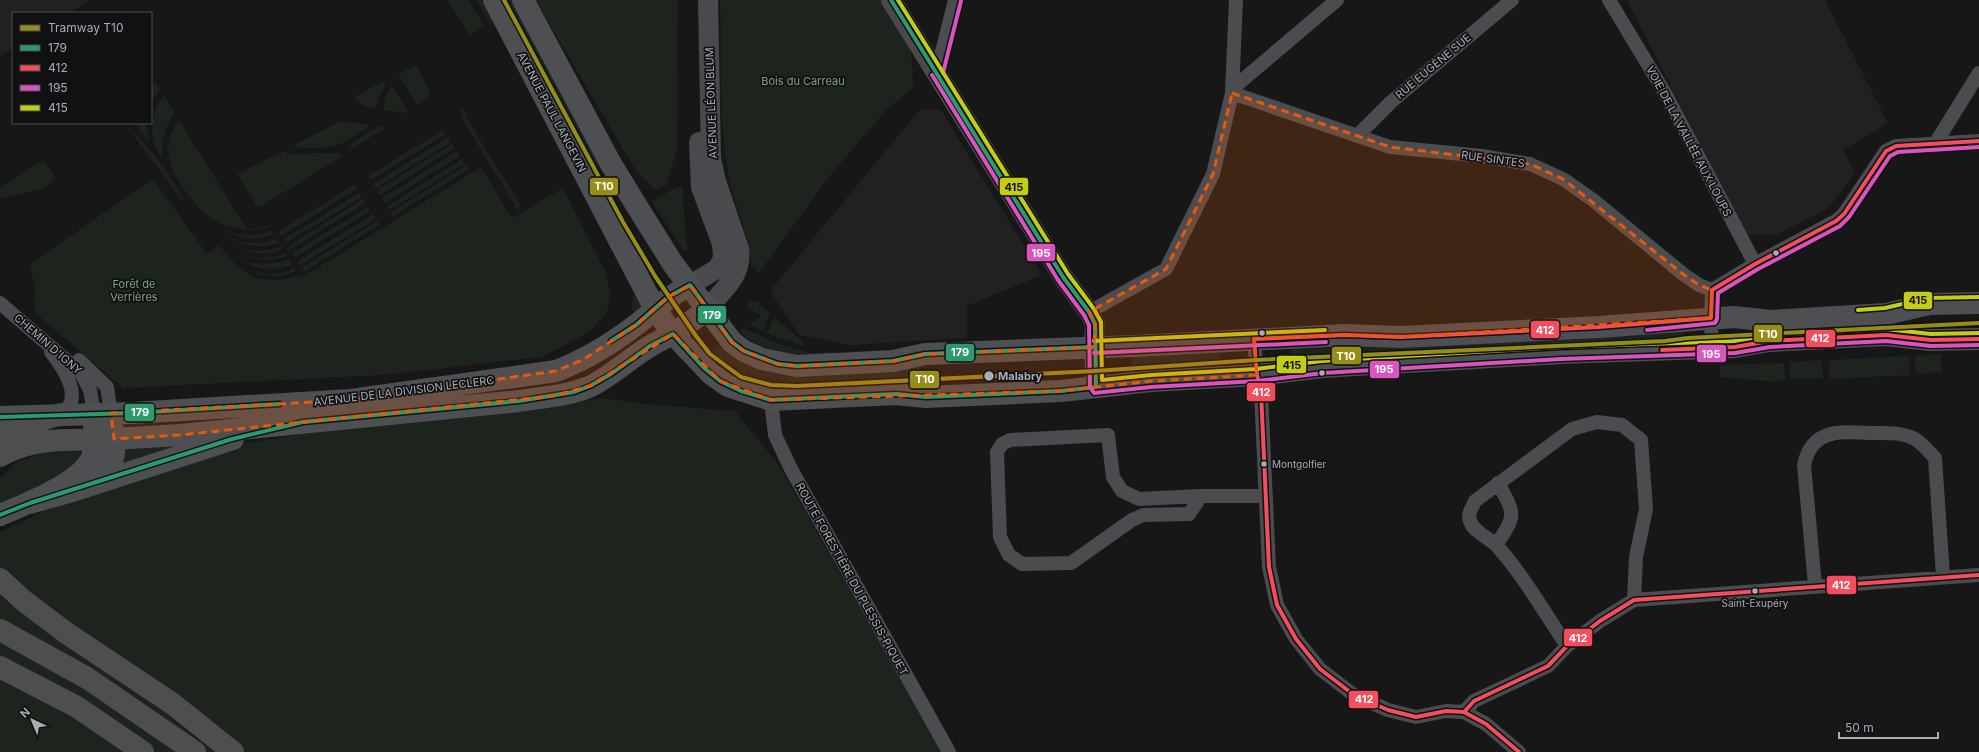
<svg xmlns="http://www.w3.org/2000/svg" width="1979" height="752" font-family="Inter,sans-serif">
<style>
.built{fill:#212123}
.green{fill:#1d241e}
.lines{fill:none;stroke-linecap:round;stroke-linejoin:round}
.street{stroke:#4b4c50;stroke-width:14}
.secondary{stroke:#4a4a4e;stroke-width:20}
.primary{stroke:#4d4f52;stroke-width:22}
.highway{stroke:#4e4e51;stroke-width:22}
.bus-1-casing{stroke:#111113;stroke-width:7}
.bus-2-casing{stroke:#111113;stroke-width:7}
.bus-3-casing{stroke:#111113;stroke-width:7}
.bus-4-casing{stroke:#111113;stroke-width:7}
.bus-1{stroke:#2d9a6e;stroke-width:4}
.bus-2{stroke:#f44d5d;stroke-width:4}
.bus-3{stroke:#d954be;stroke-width:4}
.bus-4{stroke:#c4cc14;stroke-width:4}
.tram-1-casing{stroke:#111113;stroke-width:7}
.tram-1{stroke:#958d17;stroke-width:4}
.marked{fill:#e8590c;fill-opacity:0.2;stroke:#e8590c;stroke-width:3;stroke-dasharray:8 5;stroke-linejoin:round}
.bus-dot{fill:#a8adb8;stroke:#111113;stroke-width:1.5}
.labels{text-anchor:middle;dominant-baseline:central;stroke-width:3.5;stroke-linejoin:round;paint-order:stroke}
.bus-label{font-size:10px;fill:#a8adb8;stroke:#111113;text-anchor:start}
.street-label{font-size:11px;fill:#a8adb8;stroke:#111113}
.park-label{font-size:11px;fill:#7fa381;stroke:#111113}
.stop-label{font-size:11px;font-weight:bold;fill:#a8adb8;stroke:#111113;text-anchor:start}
.line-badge{stroke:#111113;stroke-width:1.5}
.badge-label{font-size:11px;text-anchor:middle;font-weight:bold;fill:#fff}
.pale-badge-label{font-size:11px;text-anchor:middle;font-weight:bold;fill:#111}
</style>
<rect width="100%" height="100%" fill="#171717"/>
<path class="built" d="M0,0H90L69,13H13V48L0,56Z
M1627,0H1825L1888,123L1843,150L1855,173L1829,208L1778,234L1746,235Z
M920,109L941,110L1042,275L967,306V338L850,345L799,335L770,291Z"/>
<path class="green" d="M447,0H469L484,26L469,35Z
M476,0H481L494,20L490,23Z
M501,0H518L605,162L590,170Z
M535,0H678L677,149L667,183L655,190L636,171Z
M720,0H881L911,48L913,88L886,110L828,178L759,273L751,265C750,234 734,206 729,176C718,121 722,57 720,0Z
M416,65L431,94L417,105L398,74Z
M155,81L160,89L151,102V89Z
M384,81L385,87L378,99L375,109L362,105L354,97Z
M391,85L408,111L407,113L383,110L385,98Z
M164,95L175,114C163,127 162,141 162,158C147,139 150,113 164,95Z
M464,109L467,119L521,206L517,209L464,122L460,110Z
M179,120L247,229H258L268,225L269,227C246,235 221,227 203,212C196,207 192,199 187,193C170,170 159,146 179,120Z
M341,121L370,125C348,146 322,152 292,146Z
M135,123H146L149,140H147Z
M379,126H383L385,128L348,151L352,143Z
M128,128C145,140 179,185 185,204Z
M443,130L446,134L371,180L368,176Z
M448,137L451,142L376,188L373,184Z
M452,144L455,148L380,195L377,190Z
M283,151L288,154L335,153L343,156L258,208L237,174Z
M457,151L460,156L385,203L382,198Z
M462,159L464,164L390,210L387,206Z
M43,160L55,176V180L43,189L0,198V188Z
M466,165L468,170L393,216L391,212Z
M481,167L512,218L563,188L606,273L610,295L607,312L594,327L577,339L542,357L383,375L123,388L34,312L35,289L30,264L153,179L207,254L219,245C242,275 260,288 298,275L301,278Z
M354,185L357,189L281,236L279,231Z
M676,187H683L685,236L688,249L684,251L652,202Z
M359,193L362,197L286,243L284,239Z
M363,199L365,203L290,250L288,246Z
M368,207L370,211L295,257L292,253Z
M373,214L376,219L300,265L298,261Z
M377,221L379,225L304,272L301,268Z
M214,224C233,234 250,240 271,231L274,234C251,244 234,235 214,224Z
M220,234C239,242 256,248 276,238L279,243C256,250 241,244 220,234Z
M226,241C244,251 262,255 281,246L282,249C262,258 245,252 226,241Z
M232,250C249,259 267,261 285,253L287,256C267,263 250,260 232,250Z
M239,260L262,265L289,260L292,265C273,273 257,268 239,260Z
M294,268L296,271C279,278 263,278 247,269C263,276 279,276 294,268Z
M638,292L643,307L636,317L632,308L633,296Z
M748,300L759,303L770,313L763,331L749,324L760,317V315L748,307Z
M774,317L802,341L805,343L803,345L781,339L767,333Z
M1684,325L1685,345L1291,365L1290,345Z
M744,328L778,344L810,353L834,352V354C801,356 764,357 739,331Z
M720,344L731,354L920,362L922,391L795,393L753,389L701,355Z
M1220,348L1221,371L1134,376L1132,353Z
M1941,354L1942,372L1916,374L1915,356Z
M1909,356L1910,375L1830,379L1829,360Z
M1822,360L1823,378L1790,379V362Z
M1784,363L1785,380C1764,384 1741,377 1720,377L1719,365Z
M603,398L644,404L735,411L778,464L942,752H0V532L97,486L242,444L376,422L557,406Z
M238,432L123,469L121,457L123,444Z
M67,449L79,452L82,458L77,467L0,507V479L16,462L52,450Z"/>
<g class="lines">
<path class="street" d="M1609,0L1665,93L1755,264
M937,72L955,0
M1232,89L1337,0
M1232,93L1390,147L1482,156L1530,164L1563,179L1593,200L1683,274L1699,285L1712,290
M1357,136L1391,102L1512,0
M1935,144L1979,73
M1712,290L1755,264L1836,221L1844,214L1886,151L1896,146L1979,141
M1712,290L1711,318L1712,348
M0,303L81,373L90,390L94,413
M1089,312L1166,269L1213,174L1232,93L1236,0
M1254,339L1257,375L1261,392L1269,567L1277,605L1296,639L1320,669L1354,695L1388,710L1416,717L1446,711L1464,712L1486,724L1519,752
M51,352C64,368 85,400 61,414
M79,360L107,387L111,413
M771,400L775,435L791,469L949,752
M1201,496L1189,514L1143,515L1132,520L1071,563L1022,564L1009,555L1000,537L997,452L1002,444L1010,440L1108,435L1113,477L1122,491L1139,499L1201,496H1266
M1496,545C1517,515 1515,514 1498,483
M1815,585L1804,465C1812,427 1842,432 1873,433C1887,433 1902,432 1915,439C1922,443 1929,452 1935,458L1943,576
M1567,646C1544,612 1524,576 1497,546C1489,537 1474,533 1470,521C1467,514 1472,508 1475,501L1572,429L1597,422L1622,425L1641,440L1646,509L1636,557L1634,600
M1464,712L1474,701L1548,666L1567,646L1600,621L1634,600L1979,575"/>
<path class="secondary" d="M891,0L1063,277L1089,312L1095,324L1094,347L1096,387
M690,285L717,269L722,261L723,255L722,244L701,187L699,142
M708,308C723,290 743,275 739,249L716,181L711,158L708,0"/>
<path class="primary" d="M494,0L655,309L673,334L711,374L728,386L771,400L896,394L926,397L1061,391L1151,381L1257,375L1322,367L1561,353L1735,347L1769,341L1886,335L1931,340L1979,339
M523,0L611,164L638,208L673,264L732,342L744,351L762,359L797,366L893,361L925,354L1134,346L1345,335L1401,337L1599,327L1734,317L1770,321L1886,314L1929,304L1979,303
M0,417L132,413L351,400L556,371C585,360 611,344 636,325C656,310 666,297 690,285
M95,440L180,435L519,401C543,397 569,396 591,386C613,375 631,357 652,345C672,334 690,324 708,308
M91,480C120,463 115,453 112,423
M30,503L69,492L233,439
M0,515C24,505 80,483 91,459C96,448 95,436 94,425"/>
<path class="highway" d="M0,433L61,414
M0,456C29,439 62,439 95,440
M0,579L24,601L65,632L173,704L233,752
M0,630L87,678L195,752
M0,667L77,707L143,752"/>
<g class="bus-1-casing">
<path id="bus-1" d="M611,341L636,325L668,297L690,285L732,342L744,351L778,364L797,366L893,361L925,354L1094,347
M0,417L132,413L279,404
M0,515L30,503L232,439L303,422L519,401L574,392L590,386L611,374L650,346L673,334L703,367L720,381L741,391L771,400L896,394L926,397L1061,391L1096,387L1095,324L1089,312L1063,277L891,0"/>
</g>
<g class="bus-2-casing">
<path id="bus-2" d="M1662,350L1735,347L1769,341L1886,335L1931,340L1979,339
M1464,712L1474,701L1548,666L1567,646L1600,621L1634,600L1979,575
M1519,752L1486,724L1464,712L1446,711L1416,717L1388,710L1354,695L1320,669L1296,639L1277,605L1269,567L1261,392L1257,375L1254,339L1345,335L1401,337L1599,327L1711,318L1712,290L1755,264L1836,221L1844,214L1886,151L1896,146L1979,141"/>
</g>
<g class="bus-3-casing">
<path id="bus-3" d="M943,73L961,1
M932,75L1058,280L1084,315L1089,325L1090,387L1094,393L1151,387L1257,381L1323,373L1561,359L1735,353L1770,347L1886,341L1931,346L1979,345
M1647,330L1715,323L1717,319L1718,293L1758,269L1840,226L1849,217L1890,156L1898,152L1979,147
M1094,353L1326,342"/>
</g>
<g class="bus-4-casing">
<path id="bus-4" d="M898,0L1068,274L1094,309L1101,322L1102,380L1151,375L1256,369L1322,361L1561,347L1734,341L1769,335L1886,329L1931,334L1979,333
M1858,310L1885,308L1928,298L1979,297
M1094,341L1325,330"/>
</g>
<use href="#bus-1" class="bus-1"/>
<use href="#bus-2" class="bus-2"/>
<use href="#bus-3" class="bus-3"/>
<use href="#bus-4" class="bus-4"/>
<g class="tram-1-casing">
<path id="tram-1" d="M504,0L623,222L655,276L696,336L710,354L741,377L771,385L797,386L1095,371L1256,360L1665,341L1688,338L1979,323"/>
</g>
<use href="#tram-1" class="tram-1"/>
</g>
<path class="marked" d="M1232,93L1390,147L1530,164L1563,179L1683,274L1699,285L1712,290L1711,318L1401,337L1345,335L1254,339L1257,375L1151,381L1061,391L771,400L720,381L673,334L590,386L553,396L180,435L114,439L111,413L351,400L556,371L584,359L636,325L668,297L690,285L732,342L744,351L778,364L797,366L893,361L925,354L1094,347L1095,324L1089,312L1166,269L1213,174Z"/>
<g class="bus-dot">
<circle cx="1776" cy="253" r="3.5"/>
<circle cx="1262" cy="333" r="3.5"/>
<circle cx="1322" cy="373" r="3.5"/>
<circle cx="989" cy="376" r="5.5"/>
<circle cx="1264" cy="464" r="3.5"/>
<circle cx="1755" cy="591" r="3.5"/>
</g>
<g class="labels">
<g class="bus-label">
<text x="1272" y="464">Montgolfier</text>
<text x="1755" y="603" text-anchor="middle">Saint-Exupéry</text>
</g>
<g class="street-label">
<text transform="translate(1433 66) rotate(-40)">RUE EUGÈNE SUE</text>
<text transform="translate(711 103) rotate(-92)">AVENUE LÉON BLUM</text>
<text transform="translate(552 112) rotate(62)">AVENUE PAUL LANGEVIN</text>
<text transform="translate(1689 141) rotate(62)">VOIE DE LA VALLÉE AUX LOUPS</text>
<text transform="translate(1493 159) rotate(8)">RUE SINTES</text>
<text transform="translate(48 344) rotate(41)">CHEMIN D'IGNY</text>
<text transform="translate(404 391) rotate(-7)">AVENUE DE LA DIVISION LECLERC</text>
<text transform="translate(852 579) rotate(61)">ROUTE FORESTIÈRE DU PLESSIS-PIQUET</text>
</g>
<g class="park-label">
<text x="803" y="81">Bois du Carreau</text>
<text x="134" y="284">Forêt de<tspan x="134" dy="13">Verrières</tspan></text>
</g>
<g class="stop-label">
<text x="998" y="376">Malabry</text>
</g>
</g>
<g class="line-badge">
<rect x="589" y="177" width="30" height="19" rx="4" fill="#958d17"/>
<rect x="999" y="177" width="30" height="19" rx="4" fill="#c4cc14"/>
<rect x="1026" y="243" width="30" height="19" rx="4" fill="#d954be"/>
<rect x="1903" y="291" width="30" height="19" rx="4" fill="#c4cc14"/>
<rect x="697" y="305" width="30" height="19" rx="4" fill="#2d9a6e"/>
<rect x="1530" y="320" width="30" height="19" rx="4" fill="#f44d5d"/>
<rect x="1753" y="324" width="30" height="19" rx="4" fill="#958d17"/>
<rect x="1805" y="329" width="31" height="19" rx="4" fill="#f44d5d"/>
<rect x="945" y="343" width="30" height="19" rx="4" fill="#2d9a6e"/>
<rect x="1696" y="344" width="31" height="19" rx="4" fill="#d954be"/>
<rect x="1331" y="346" width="31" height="19" rx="4" fill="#958d17"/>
<rect x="1276" y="355" width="31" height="19" rx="4" fill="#c4cc14"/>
<rect x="1369" y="360" width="31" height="19" rx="4" fill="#d954be"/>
<rect x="909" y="370" width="31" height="19" rx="4" fill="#958d17"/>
<rect x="1246" y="382" width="30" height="20" rx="4" fill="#f44d5d"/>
<rect x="124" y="403" width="31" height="19" rx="4" fill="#2d9a6e"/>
<rect x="1826" y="575" width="31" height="20" rx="4" fill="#f44d5d"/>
<rect x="1563" y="628" width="30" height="19" rx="4" fill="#f44d5d"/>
<rect x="1348" y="690" width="31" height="19" rx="4" fill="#f44d5d"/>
</g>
<g class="badge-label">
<text x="604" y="190">T10</text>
<text x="1041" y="257">195</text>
<text x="712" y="319">179</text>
<text x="1545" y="334">412</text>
<text x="1768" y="338">T10</text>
<text x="1820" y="342">412</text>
<text x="960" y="356">179</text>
<text x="1711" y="358">195</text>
<text x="1346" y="360">T10</text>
<text x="1384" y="373">195</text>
<text x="925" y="383">T10</text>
<text x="1261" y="396">412</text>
<text x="140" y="416">179</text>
<text x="1841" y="589">412</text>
<text x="1578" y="642">412</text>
<text x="1364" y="703">412</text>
</g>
<g class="pale-badge-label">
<text x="1014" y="191">415</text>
<text x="1918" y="304">415</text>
<text x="1292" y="369">415</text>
</g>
<rect x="12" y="12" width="140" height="112" fill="#111113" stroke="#4d4f55"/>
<rect x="20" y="25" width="20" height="6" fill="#958d17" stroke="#4d4f55"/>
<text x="48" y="32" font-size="12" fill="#a8adb8">Tramway T10</text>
<rect x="20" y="45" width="20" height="6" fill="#2d9a6e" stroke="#4d4f55"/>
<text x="48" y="52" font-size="12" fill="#a8adb8">179</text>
<rect x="20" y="65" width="20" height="6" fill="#f44d5d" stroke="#4d4f55"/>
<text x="48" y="72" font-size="12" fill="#a8adb8">412</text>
<rect x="20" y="85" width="20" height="6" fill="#d954be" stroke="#4d4f55"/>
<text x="48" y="92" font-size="12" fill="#a8adb8">195</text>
<rect x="20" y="105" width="20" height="6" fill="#c4cc14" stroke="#4d4f55"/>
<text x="48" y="112" font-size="12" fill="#a8adb8">415</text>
<g transform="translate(32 720) rotate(316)" stroke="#111113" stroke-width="3" paint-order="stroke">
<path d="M0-3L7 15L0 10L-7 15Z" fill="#a8adb8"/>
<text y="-6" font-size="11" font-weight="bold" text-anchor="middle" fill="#a8adb8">N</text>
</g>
<path d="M1839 732v6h99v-6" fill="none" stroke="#a8adb8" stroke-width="2"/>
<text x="1845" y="732" font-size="12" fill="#a8adb8" stroke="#111113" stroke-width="3" paint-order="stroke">50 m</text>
</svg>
